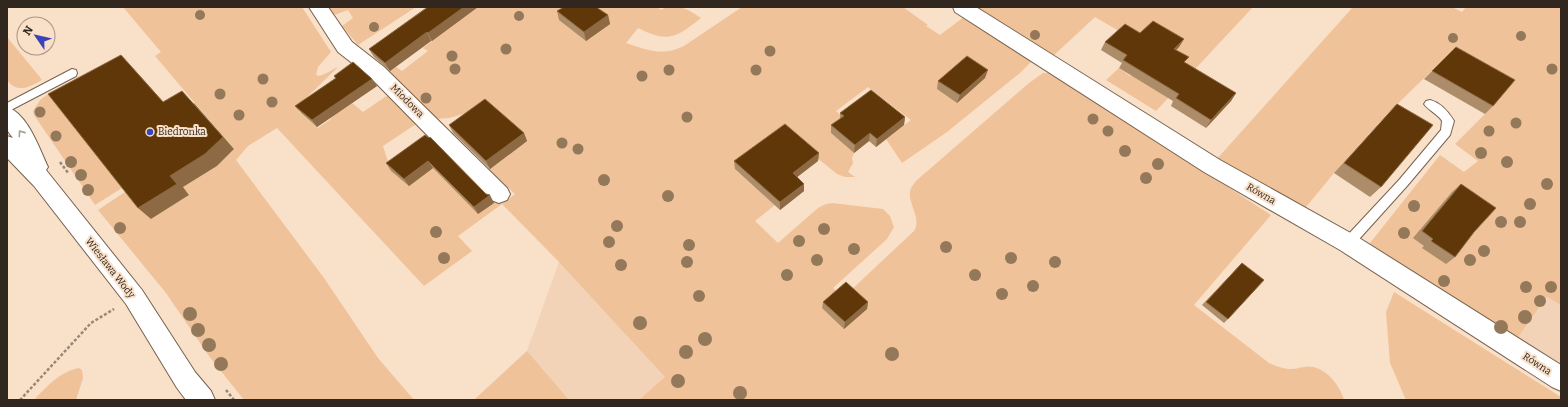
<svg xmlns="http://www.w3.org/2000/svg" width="1568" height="407" font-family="Bitter,serif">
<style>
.built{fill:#f3d3b7}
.green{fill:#efc299}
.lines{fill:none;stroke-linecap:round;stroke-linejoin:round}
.service-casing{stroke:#77614d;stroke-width:2}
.minor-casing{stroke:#77614d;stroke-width:2}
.tertiary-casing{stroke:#77614d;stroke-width:2}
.path{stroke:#988676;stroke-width:2.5;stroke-dasharray:3 2;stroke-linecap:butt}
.service{fill:#fff;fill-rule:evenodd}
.minor{fill:#fff;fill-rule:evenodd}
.tertiary{fill:#fff;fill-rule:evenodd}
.tree{fill:#93785a}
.wall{fill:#ac8c69}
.shaded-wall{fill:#8d6a43}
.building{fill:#5f3709;stroke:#8d6a43}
.oneway{stroke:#a29e9a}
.poi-dot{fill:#3c43b8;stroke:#f9e0c9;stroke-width:1.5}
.labels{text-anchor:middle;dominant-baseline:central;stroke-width:4;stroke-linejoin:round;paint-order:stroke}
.street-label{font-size:10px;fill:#31271f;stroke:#f9e0c9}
.poi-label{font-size:10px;fill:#31271f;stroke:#f9e0c9;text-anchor:start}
</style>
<rect width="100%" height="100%" fill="#f9e0c9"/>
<path class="built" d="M559,262L896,400H474L527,351Z
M1561,279V372L1514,343Z"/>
<path class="green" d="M123,7H302L331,52L318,67L316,74L318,76C325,75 331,70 338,67L304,100L298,108L299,112L318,128L331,119L329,116L352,103L363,112L388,95L416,124L383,146L391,171L450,155L478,214L497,201L502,204L515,194L488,169L503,159L477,110L449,118L435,119L388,72L396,67L402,71L428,51L423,48L478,7H657L661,10C675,1 689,10 701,18C676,38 667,43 638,28L626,43C649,51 666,57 687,44L742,7H903L928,25L926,26L940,35L964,17L1032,59L1030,63L1020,73L947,132L902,163L886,139L911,120L868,87L836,111L844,118L831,133L854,153L852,158L853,163L848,172L855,177H845L837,174L785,132L735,169L775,205L755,221L778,243L818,208L826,204L832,203L883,209L890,216L894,227L887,239L833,288L839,294L823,308L844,328L849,292L914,231C922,218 908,205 910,191C911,187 914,183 917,180L1029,83L1043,73H1052L1271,215L1194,305L1269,363C1276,366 1283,369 1291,369C1298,369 1306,365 1313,367C1328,370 1340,386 1344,400H639L665,377L559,262L502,204L458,236L472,251L424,286L277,128L248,146L236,160L324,278L378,358L414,400H244L209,356L166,293L98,210L128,190L151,219L189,195L183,187L217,166L234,149L155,56L161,52Z
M328,7H416L358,45L342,26L353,18L348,10L334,15Z
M971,7H1253L1156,111L1106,80L1119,68L1130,76L1133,73L1169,57L1179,47L1136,41L1095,17L1052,57Z
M1353,7H1452L1462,12L1466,7H1561V305L1547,297L1514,343L1366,248L1440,155L1464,172L1478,161L1455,144L1485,114L1506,88L1448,55L1387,114L1334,173L1302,212L1216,160Z
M7,37L39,76L42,80C30,87 17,94 7,80Z
M51,92L125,186L95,205L34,115L33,111L40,100Z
M1394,292L1561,397V400H1406L1390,363L1386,312Z
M527,351L569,400H474Z
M79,368L82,370L83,378L76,400H34C46,387 61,371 79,368Z"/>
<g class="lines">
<g class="service-casing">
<path id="service" d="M72,69L76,70L77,73L76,76L7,112V103Z
M1430,100C1441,103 1448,111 1454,121L1450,135L1407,186L1352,247L1348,248L1344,247L1342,243L1344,239L1399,180L1441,130L1442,121C1438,114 1429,111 1424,104L1426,101Z"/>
</g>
<g class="minor-casing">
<path id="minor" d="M309,7H328L352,42L384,67L507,188L510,194L507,200L499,203L491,200L370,77L338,52Z
M953,7H976L1220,160L1356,236L1561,365V391L1552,387L1340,250L1204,172L955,12Z"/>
</g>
<g class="tertiary-casing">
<path id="tertiary" d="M7,107C28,114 39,148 48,167L46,170L142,290L195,372L211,391L215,400H186L177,388L126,304L34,186L7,158V136L13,138L7,130Z"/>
</g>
<path class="path" d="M60,162L69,174
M226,390L234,400
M20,400L91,323L114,309"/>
<use href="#service" class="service"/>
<use href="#minor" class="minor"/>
<use href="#tertiary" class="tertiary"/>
</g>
<g class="tree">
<circle cx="200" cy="15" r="5"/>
<circle cx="519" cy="16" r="5"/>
<circle cx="374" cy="27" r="5"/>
<circle cx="1035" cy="35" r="5"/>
<circle cx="1521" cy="36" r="5"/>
<circle cx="1453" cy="38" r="5"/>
<circle cx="506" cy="49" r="5.5"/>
<circle cx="770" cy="51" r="5.5"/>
<circle cx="452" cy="56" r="5.5"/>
<circle cx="455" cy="69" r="5.5"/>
<circle cx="1552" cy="69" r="5.5"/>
<circle cx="669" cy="70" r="5.5"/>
<circle cx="756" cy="70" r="5.5"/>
<circle cx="642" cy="76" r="5.5"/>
<circle cx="263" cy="79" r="5.5"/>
<circle cx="220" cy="94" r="5.5"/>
<circle cx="426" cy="98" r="5.5"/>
<circle cx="272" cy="102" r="5.5"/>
<circle cx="40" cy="112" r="5.5"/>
<circle cx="239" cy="115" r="5.5"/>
<circle cx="687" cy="117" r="5.5"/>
<circle cx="1093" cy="119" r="5.5"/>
<circle cx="1516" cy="123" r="5.5"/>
<circle cx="1108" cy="131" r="5.5"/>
<circle cx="1489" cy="131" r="5.5"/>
<circle cx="56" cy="136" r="5.5"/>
<circle cx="562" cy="143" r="5.5"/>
<circle cx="578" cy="149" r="5.5"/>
<circle cx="1125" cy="151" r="6"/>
<circle cx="1481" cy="153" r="6"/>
<circle cx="71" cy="162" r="6"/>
<circle cx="1507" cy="162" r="6"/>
<circle cx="1158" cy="164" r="6"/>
<circle cx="81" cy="175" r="6"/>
<circle cx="1146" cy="178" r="6"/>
<circle cx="604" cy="180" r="6"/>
<circle cx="1547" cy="184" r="6"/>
<circle cx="88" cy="190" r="6"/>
<circle cx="668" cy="196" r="6"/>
<circle cx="1530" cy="204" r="6"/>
<circle cx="1414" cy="206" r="6"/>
<circle cx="1501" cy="222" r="6"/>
<circle cx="1520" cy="222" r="6"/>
<circle cx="617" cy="226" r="6"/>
<circle cx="120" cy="228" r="6"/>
<circle cx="824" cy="229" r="6"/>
<circle cx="436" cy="232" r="6"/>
<circle cx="1404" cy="233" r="6"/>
<circle cx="799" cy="241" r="6"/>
<circle cx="609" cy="242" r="6"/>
<circle cx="689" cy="245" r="6"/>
<circle cx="946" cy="247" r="6"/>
<circle cx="854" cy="249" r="6"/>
<circle cx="1484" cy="251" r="6"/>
<circle cx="444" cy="258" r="6"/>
<circle cx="1011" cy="258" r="6"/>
<circle cx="817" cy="260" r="6"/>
<circle cx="1470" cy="260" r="6"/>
<circle cx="687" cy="262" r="6"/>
<circle cx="1055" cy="262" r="6"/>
<circle cx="621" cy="265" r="6"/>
<circle cx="787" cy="275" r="6"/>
<circle cx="975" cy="275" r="6"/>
<circle cx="1444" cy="281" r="6"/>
<circle cx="1033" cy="286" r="6"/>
<circle cx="1526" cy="287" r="6"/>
<circle cx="1551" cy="287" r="6"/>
<circle cx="1002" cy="294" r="6"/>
<circle cx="699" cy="296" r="6"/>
<circle cx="1540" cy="301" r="6"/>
<circle cx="190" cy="314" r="7"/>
<circle cx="1525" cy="317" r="7"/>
<circle cx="640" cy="323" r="7"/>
<circle cx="1501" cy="327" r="7"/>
<circle cx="198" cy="330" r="7"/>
<circle cx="705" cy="339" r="7"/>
<circle cx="209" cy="345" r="7"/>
<circle cx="686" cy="352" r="7"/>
<circle cx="892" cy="354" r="7"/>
<circle cx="221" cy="364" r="7"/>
<circle cx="678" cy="381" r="7"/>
<circle cx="740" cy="393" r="7"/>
</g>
<path class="wall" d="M427,7H478L432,41H431L390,71L374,57L369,49Z
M557,11L608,15L610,24L586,41L559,20Z
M1140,33L1184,39L1179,47L1176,50L1186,63L1236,93L1231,101L1206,128L1171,106L1173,101L1119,68L1122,63L1101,50L1105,42Z
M1432,71L1493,106L1485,114L1424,79Z
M334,76L372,79L377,86L317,127L301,113L295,106L335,79Z
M985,78L957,103L937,89L938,81Z
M1397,104L1381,187L1370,197L1334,173Z
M840,113L905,117L904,125L876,147L869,141L854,153L831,133V125L840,119Z
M449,125L524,133L527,141L490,169L453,133Z
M429,138L494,203L478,214L433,168L409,186L391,171L386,163Z
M819,153L818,161L797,177L804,184V191L780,210L735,169L734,161Z
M1461,184L1474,232L1455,257L1446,264L1422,248L1424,246L1413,238L1452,192Z
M1242,263L1228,319L1224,323L1202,305Z
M823,302H868L867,309L844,329L822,308Z"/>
<path class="shaded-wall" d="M464,7H478L432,41L428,33Z
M608,15L610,24L586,41L584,32Z
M427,32L431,41L390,71L385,63Z
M1184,39L1179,47L1169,57L1174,49Z
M121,55L133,68L175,115L163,102Z
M988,70L985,78L957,103L960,95Z
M372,79L377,86L317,127L312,120Z
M1236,93L1231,101L1206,128L1211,120Z
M194,103L234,149L217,166L183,187L189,195L151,219L138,208L170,176Z
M905,117L904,125L876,147L877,139Z
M524,133L527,141L490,169L486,161Z
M870,133L869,141L854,153L855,145Z
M819,153L818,161L792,181L793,173Z
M428,161L433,168L409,186L404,179Z
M804,184V191L780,210V202Z
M490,195L494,203L478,214L474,207Z
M868,302L867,309L844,329L845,322Z"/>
<path class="building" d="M428,7H464L428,33L427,32L385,63L369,49Z
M564,7H596L608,15L584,32L557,11Z
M1153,21L1184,39L1174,49L1189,57L1184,62L1236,93L1211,120L1176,98L1179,94L1123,60L1127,55L1105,42L1125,24L1140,33Z
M1456,47L1515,80L1493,106L1432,71Z
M121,55L163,102L182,91L223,137L205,154L170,176L177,184L138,208L48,94Z
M967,56L988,70L960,95L938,81Z
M353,62L372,79L312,120L295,106L336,78L334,76Z
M871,90L905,117L877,139L870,133L855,145L831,125L844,116L840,113Z
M485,99L524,133L486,161L449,125Z
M1397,104L1433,125L1381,187L1344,163Z
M785,124L819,153L793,173L804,184L780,202L734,161Z
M425,135L429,138L430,137L486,194L490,195L474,207L428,161L404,179L386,163Z
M1461,184L1496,208L1474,232L1455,257L1431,241L1433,239L1422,231Z
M1242,263L1264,280L1228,319L1206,302Z
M846,282L868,302L845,322L823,302Z"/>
<defs><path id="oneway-chevron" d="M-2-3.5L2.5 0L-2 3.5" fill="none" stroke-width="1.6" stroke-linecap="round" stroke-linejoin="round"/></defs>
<use class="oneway" href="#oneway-chevron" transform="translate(21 133) rotate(-125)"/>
<circle class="poi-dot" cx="150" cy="132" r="4"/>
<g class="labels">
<g class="street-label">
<text transform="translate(407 101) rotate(45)">Miodowa</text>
<text transform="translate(1261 194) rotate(30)">Równa</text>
<text transform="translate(110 268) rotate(52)">Wiesława Wody</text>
<text transform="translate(1537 364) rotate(33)">Równa</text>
</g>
<g class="poi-label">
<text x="158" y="132">Biedronka</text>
</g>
</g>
<rect width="1568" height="407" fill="none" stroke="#31271f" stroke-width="16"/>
<g transform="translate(36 36) rotate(304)"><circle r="19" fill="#f9e0c9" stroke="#a99685"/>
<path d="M0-3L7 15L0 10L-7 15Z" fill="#3c43b8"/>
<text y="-6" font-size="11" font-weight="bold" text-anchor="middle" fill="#31271f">N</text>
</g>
</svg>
